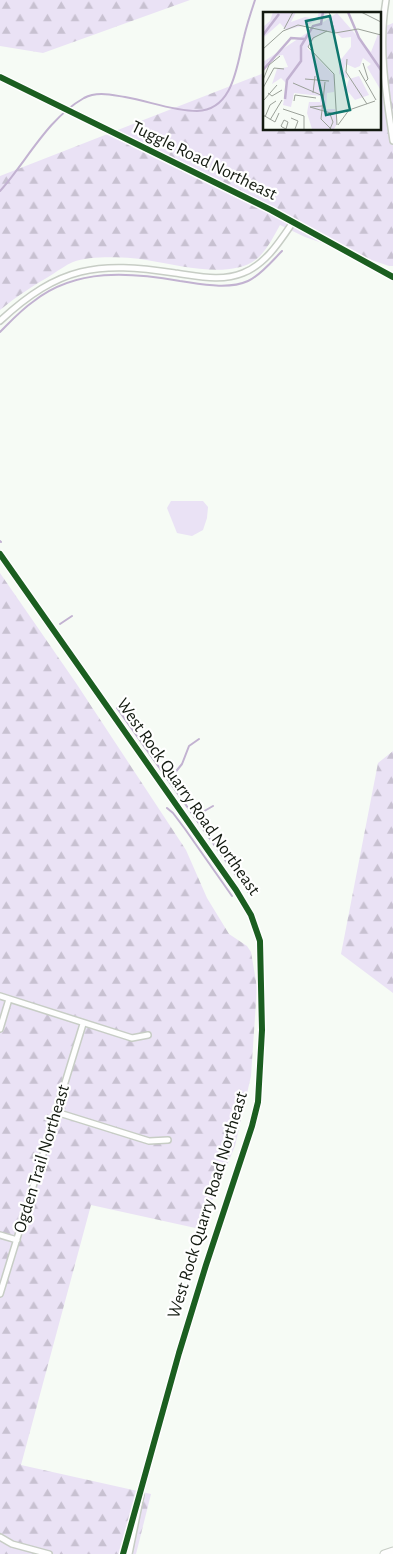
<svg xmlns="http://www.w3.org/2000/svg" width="393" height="1554" font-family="'Alegreya Sans',sans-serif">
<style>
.forest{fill:url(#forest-firs)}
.pitch{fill:#eae2f5}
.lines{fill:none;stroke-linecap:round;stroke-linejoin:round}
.stream{stroke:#c2b2d1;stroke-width:2}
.minor-casing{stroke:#c7cdc5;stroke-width:8}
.tertiary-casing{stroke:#c7cdc5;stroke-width:9}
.minor{stroke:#fefefe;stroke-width:5}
.tertiary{stroke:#fefefe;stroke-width:7}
.cycleway-casing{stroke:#fff;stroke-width:9}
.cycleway{stroke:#1b5e20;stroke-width:6}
.labels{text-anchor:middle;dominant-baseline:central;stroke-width:4.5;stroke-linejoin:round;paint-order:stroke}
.street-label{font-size:18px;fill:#131a10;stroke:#fff}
.inset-river{fill:none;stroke:#c2b2d1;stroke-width:2.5}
.inset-road{fill:none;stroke:#9ba199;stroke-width:1}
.view{fill:#0f766e;fill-opacity:0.15;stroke:#0f766e;stroke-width:2.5}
.inset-edge{fill:none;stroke:#131a10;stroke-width:2.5}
</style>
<defs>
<pattern id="forest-firs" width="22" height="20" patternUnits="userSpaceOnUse" patternTransform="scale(1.25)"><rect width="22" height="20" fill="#eae2f5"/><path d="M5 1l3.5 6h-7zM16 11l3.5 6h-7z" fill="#c8c1d1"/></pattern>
</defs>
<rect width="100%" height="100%" fill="#f6fbf5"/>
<path class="forest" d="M0,0H190L43,53L0,46Z
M393,23V266H389L305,237L280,225C274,236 268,248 259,257C234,280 182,266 152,261C132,257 92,255 73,262C66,265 59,270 53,274C33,286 18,295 0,310V176L264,73V129H379V29Z
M0,573L76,683L186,850L207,898L229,934L247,946L251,952L257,987L251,1076L235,1146L200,1229L91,1205L21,1465L151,1494L136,1554H0Z
M393,751V993L341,954L378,763Z"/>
<path class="pitch" d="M171,501H203L208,507L207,518L203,530L192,536L177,533L167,508Z"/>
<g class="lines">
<path class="stream" d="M0,191C27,161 47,119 84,98C97,91 112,95 125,97C149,101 172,111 197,111C234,110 237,64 244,37C247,24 251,12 255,0
M0,332C11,321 21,310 34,301C76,268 130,272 180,281C201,284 228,290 248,281C261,275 272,261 282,251
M0,541L1,542
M60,624L72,616
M117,708L237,877
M140,740L147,735L150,736
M169,780L182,764L189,746L199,739
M167,808L173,813L185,829L232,896
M194,817L213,806
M248,892H249"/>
<g class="minor-casing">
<path id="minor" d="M386,0C378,47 386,94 393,141
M0,77L271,210L393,277
M0,321C59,266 98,261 175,273C198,276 221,282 243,273C266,264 280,241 293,222
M0,554L236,890L251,915L260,941L262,1030L258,1102L252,1126L206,1265L179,1353L123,1554
M0,996L132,1038L148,1035
M0,1029L9,999
M56,1112L149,1141L168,1140
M0,1235L17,1240
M0,1294L83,1024
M0,1537L12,1544L49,1554
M129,1554L141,1495"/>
</g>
<g class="tertiary-casing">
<path id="tertiary" d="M384,1554L393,1551"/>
</g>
<use href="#minor" class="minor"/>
<use href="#tertiary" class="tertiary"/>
<g class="cycleway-casing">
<path id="cycleway" d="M0,77L271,210L393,277
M0,554L236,890L251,915L260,941L262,1030L258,1102L252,1126L206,1265L179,1353L123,1554"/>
</g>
<use href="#cycleway" class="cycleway"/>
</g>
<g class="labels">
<g class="street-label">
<text transform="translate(204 161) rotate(26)">Tuggle Road Northeast</text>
<text transform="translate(188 797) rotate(55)">West Rock Quarry Road Northeast</text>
<text transform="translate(42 1159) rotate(-73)">Ogden Trail Northeast</text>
<text transform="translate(208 1205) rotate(-73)">West Rock Quarry Road Northeast</text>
</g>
</g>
<g transform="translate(263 12)">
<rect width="118" height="118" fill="#f6fbf5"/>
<path d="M10,0H33L28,10L42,5L54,7L56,0H66L47,12L23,18L17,11L0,26V15L7,9ZM74,1L108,40L115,22L117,24V77L104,55L108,52L100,46L97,54L92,56L83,52L81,57L86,67L96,64L106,83L92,88L83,77L86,67L76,62V50L88,35V25L79,26L72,20L63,19L54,23L44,36L71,63V80L64,81L63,97H72L74,112L71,117H49L44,101L46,90H57V84L31,81L28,95L20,93L24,72L18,66L9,72L14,57L25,55L20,43L13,44L10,50L6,48L0,59V50Z" fill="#eae2f5"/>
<path class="inset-river" d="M85,0L96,26L118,58M0,23L16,2M0,58L28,26L42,27M22,87L24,68L38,49V34L50,14L58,12L60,0"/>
<path class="inset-road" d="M66,0L72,21M98,0L118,10M21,17L30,0M64,19L50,26L45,35L71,62L74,113M0,37L20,19L35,13L72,21L95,17L118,23M84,47L83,60L104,92M100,51L105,67L102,70M96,58L113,88M42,67L66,69M0,68L6,53L17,44M62,70L58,107L68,117M30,71L60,84M0,76L11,56L21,57M5,81L9,84L19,78M50,81L52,64M1,88L14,73M31,89L32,83L53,86M59,94L47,95L71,102M20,97L41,104V117M67,102L70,110L67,117M0,103L12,110L16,101M2,105L7,93L13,89M28,106L35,109L32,117M7,108L19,88M75,113L86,98L112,89M23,117L25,110L21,108L18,114L19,115L23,117"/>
<path class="view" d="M67,4L87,98L63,103L43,9Z"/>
<rect width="118" height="118" class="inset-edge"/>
</g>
</svg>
